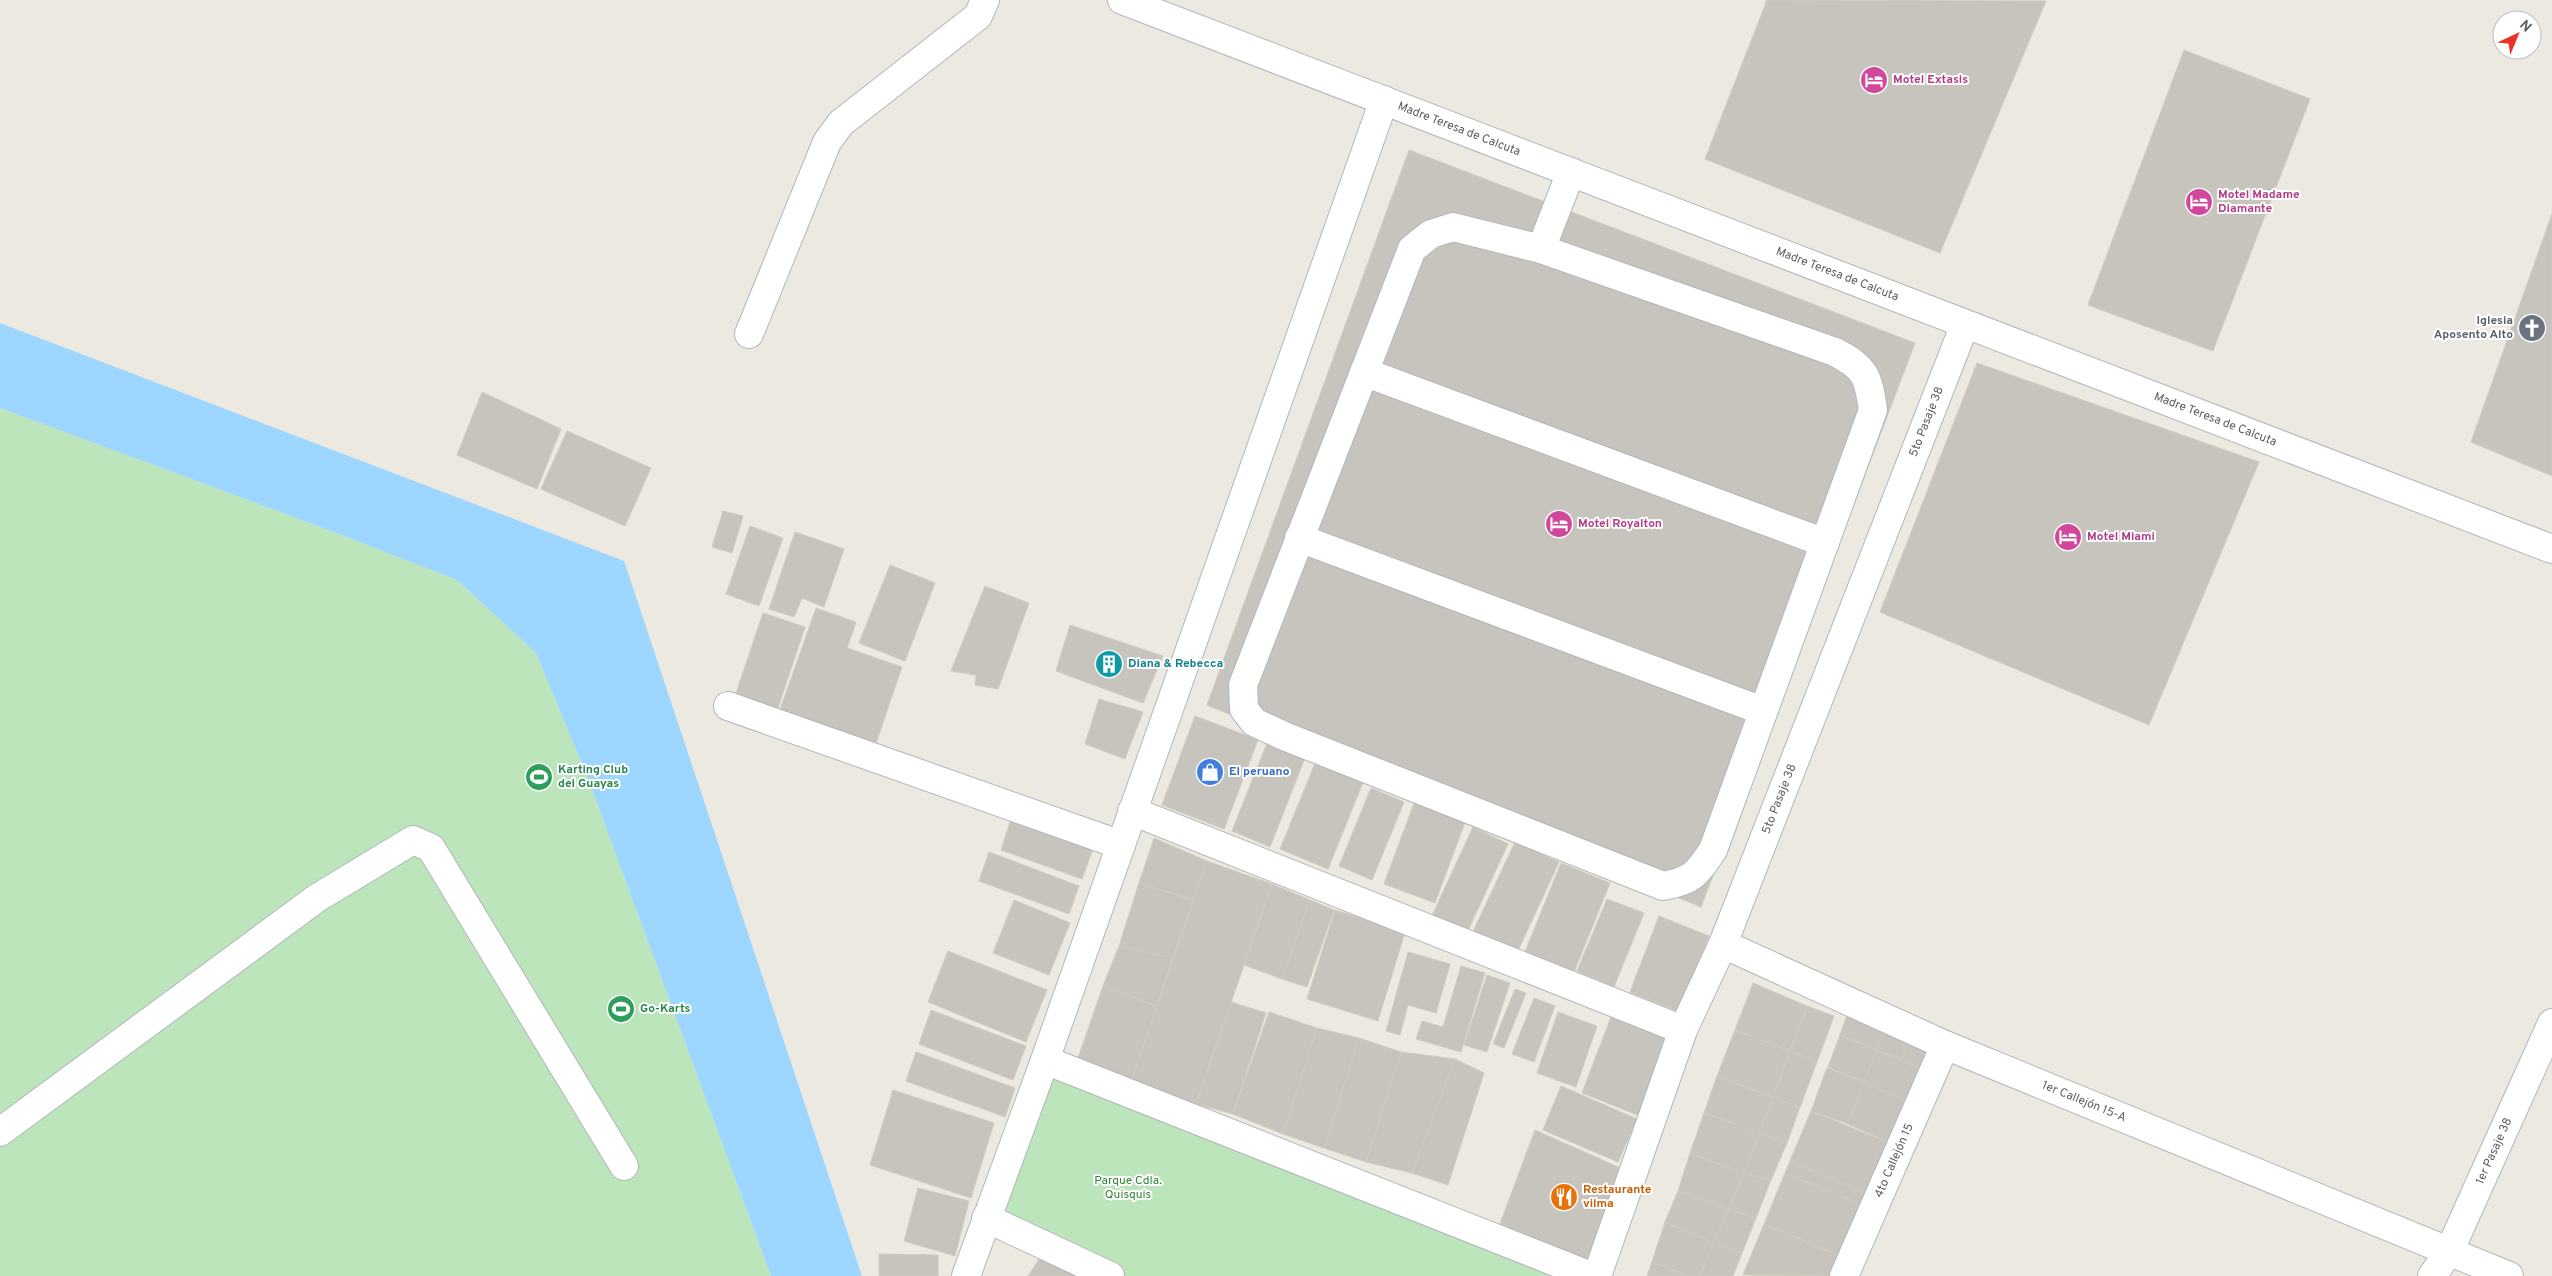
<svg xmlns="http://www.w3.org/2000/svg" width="2552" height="1276" font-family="Overpass,sans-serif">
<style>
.green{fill:#bce5bb}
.water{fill:#9dd6ff}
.building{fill:#c7c4bd;stroke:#d1cbbe}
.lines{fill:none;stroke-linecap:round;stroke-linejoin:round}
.minor-casing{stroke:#b3b6bb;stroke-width:30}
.minor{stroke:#fff;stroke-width:28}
.labels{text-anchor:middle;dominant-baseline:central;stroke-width:4;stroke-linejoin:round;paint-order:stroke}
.hotel-label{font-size:12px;font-weight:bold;fill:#b23c85;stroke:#fff;text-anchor:start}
.street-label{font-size:12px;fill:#595d61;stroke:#fff}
.worship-label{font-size:12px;font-weight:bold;fill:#5b616d;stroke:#fff;text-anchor:end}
.culture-label{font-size:12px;font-weight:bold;fill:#0d838f;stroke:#fff;text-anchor:start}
.leisure-label{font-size:12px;font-weight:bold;fill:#27864d;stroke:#fff;text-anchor:start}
.shop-label{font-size:12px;font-weight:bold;fill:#366cbe;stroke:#fff;text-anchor:start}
.park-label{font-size:12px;fill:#338636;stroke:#fff}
.food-label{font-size:12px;font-weight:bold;fill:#c56008;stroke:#fff;text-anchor:start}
</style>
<rect width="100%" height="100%" fill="#ece9e0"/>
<path class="green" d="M0,408L334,532L457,580L536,653L587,776L771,1276H0Z
M1045,1060L1591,1276H1110L986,1218Z"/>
<path class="water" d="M0,323L624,561L862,1276H771L587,776L536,653L457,580L334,532L0,408Z"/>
<path class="building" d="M1767,0L2046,1L1940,253L1705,159Z
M2184,50L2310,99L2213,351L2088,305Z
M1409,150L1915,343L1701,907L1207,705Z
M2552,214V476L2471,442Z
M1977,363L2259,462L2149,725L1880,612Z
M482,392L561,429L537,489L457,455Z
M567,431L651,468L625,526L541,489Z
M723,511L743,516L732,553L712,547Z
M750,526L783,538L759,606L726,594Z
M795,532L844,549L824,607L802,598L794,617L769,609Z
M890,565L935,583L905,661L859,643Z
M985,586L1029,603L998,689L975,685L976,675L951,671Z
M816,608L856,622L847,648L902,667L876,743L780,710Z
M763,613L805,627L777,711L735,696Z
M1070,625L1163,656L1143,703L1056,671Z
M1099,699L1143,712L1125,759L1085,744Z
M1195,716L1258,740L1224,829L1162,805Z
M1267,743L1305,758L1270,847L1232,831Z
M1316,761L1364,780L1328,869L1280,849Z
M1371,788L1404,802L1372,880L1339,866Z
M1416,798L1467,817L1435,903L1384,884Z
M1011,819L1093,849L1082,879L1001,850Z
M1473,827L1508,844L1465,937L1430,920Z
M1154,838L1207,861L1193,900L1139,883Z
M1515,842L1559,862L1516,955L1472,934Z
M989,852L1079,886L1069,914L979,881Z
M1207,861L1272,884L1196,1104L1131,1082Z
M1561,863L1610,883L1572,977L1523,957Z
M1139,883L1193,900L1173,958L1119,946Z
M1272,884L1310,900L1282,979L1244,965Z
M1607,899L1644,913L1614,987L1577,971Z
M1014,900L1070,923L1049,975L993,953Z
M1310,900L1334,910L1307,987L1282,979Z
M1335,910L1405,932L1378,1021L1307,999Z
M1659,916L1709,936L1680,1012L1630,992Z
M1119,946L1173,958L1157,1006L1103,986Z
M948,951L1047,990L1026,1042L928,1002Z
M1408,952L1450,964L1436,1013L1408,1005L1400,1035L1386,1031Z
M1461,966L1485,973L1461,1052L1416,1039L1422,1021L1443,1027Z
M1487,975L1510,983L1487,1052L1464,1045Z
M1753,983L1807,1006L1790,1051L1735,1030Z
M1103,986L1157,1006L1131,1082L1078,1058Z
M1515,989L1526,993L1504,1048L1493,1044Z
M1534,998L1555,1006L1534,1062L1512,1054Z
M1231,1002L1266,1013L1233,1114L1196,1104Z
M1807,1006L1834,1016L1817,1062L1790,1051Z
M931,1010L1026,1046L1013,1080L919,1044Z
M1269,1012L1317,1028L1283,1134L1233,1114Z
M1558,1012L1597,1026L1576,1087L1537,1073Z
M1847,1015L1884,1029L1877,1050L1840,1035Z
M1611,1017L1669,1040L1640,1116L1582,1093Z
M1317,1028L1359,1038L1324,1148L1283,1134Z
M1884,1029L1910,1040L1901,1060L1877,1050Z
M1735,1030L1790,1051L1773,1097L1717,1076Z
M1840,1035L1877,1050L1864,1082L1828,1067Z
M1359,1038L1401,1052L1366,1162L1324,1148Z
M1910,1040L1928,1047L1921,1069L1901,1060Z
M1877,1050L1921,1069L1908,1101L1864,1082Z
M1790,1051L1817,1062L1800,1107L1773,1097Z
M916,1052L1015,1088L1005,1117L906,1081Z
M1401,1052L1455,1059L1412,1173L1366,1162Z
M1455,1059L1484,1073L1448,1185L1412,1173Z
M1827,1068L1864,1082L1848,1124L1811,1111Z
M1717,1076L1773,1097L1760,1133L1704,1113Z
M1864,1082L1908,1101L1894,1145L1848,1124Z
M1561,1086L1637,1119L1618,1162L1543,1130Z
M893,1090L994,1123L971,1198L870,1165Z
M1773,1097L1800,1107L1787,1143L1760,1133Z
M1811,1111L1894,1145L1872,1196L1790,1161Z
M1704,1113L1760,1133L1744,1173L1690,1153Z
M1535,1130L1627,1171L1593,1262L1500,1224Z
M1760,1133L1787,1143L1771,1180L1744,1173Z
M1690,1153L1744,1173L1729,1209L1678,1191Z
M1790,1161L1872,1196L1867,1207L1785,1173Z
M1744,1173L1771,1180L1756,1218L1729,1209Z
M1785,1173L1867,1207L1845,1258L1764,1224Z
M918,1188L969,1201L955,1256L904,1241Z
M1678,1191L1729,1209L1713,1243L1665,1222Z
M1729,1209L1756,1218L1742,1253L1713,1243Z
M1665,1222L1713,1243L1700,1276H1689L1652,1262Z
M1764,1224L1845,1258L1837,1276L1743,1275Z
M1713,1243L1742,1253L1733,1276H1700Z
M1047,1247L1091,1276H1028Z
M879,1254L938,1255V1276H879Z
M1652,1262L1689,1276H1647Z"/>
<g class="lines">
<g class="minor-casing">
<g id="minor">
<path id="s1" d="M1122,0L2552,549"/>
<path d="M1453,227L1541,249L1835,352C1866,368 1868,376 1873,410L1713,850C1697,874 1692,881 1663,886L1284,736L1254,722L1244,709L1243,685L1412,249L1431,234Z"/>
<path d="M1541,249L1571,172"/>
<path d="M749,334L827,142L841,123L978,16L985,0"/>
<path d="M1364,372L1825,543"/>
<path d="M1299,538L1763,711"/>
<path d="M728,706L1121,845"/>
<path d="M1132,811L1683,1030"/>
<path id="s2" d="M1723,944L1945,1045L2509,1276"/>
<path d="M1045,1060L1591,1276"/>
<path d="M0,1132L317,898L413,840L431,848L624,1166"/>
<path d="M986,1218L1110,1276"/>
<path d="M966,1276L1045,1060L1384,100"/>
<path id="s3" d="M1597,1276L1683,1030L1723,944L1965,324"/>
<path id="s4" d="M1844,1276L1945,1045"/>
<path id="s5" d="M2432,1276L2449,1252L2552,1023"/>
</g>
</g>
<use href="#minor" class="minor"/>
</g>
<defs>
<g id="hotel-disc" transform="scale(1.4375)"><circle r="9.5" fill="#d1479c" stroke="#fff"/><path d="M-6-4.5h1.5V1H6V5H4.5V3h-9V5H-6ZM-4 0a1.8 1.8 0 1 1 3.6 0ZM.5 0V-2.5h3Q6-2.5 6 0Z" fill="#fff"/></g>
<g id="church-disc" transform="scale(1.4375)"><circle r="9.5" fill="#6b7280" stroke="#fff"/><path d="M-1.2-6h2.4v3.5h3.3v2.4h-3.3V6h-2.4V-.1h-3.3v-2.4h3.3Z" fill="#fff"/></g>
<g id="building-disc" transform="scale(1.4375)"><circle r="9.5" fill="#0f9aa8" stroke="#fff"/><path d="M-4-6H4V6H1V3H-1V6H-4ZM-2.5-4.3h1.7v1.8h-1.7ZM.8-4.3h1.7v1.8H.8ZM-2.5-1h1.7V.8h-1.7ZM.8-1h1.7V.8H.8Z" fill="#fff"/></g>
<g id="shop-disc" transform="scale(1.4375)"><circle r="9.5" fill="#3f7fe0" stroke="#fff"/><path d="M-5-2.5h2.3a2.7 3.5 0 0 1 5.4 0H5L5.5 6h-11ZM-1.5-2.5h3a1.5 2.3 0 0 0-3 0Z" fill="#fff"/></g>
<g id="stadium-disc" transform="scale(1.4375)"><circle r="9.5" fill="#2e9e5b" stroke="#fff"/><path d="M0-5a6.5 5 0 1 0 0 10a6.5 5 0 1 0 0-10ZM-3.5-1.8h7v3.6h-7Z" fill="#fff"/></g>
<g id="restaurant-disc" transform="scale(1.4375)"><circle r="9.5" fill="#e8710a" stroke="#fff"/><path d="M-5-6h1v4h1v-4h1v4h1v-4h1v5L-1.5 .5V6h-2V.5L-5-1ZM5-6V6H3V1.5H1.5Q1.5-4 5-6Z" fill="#fff"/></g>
</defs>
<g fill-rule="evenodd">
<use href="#hotel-disc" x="1874" y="80"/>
<use href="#hotel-disc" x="2199" y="202"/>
<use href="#church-disc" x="2532" y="328"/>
<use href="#hotel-disc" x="1559" y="524"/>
<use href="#hotel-disc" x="2068" y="537"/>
<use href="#building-disc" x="1109" y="664"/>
<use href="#shop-disc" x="1210" y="772"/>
<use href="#stadium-disc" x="539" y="777"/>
<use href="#stadium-disc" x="621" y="1009"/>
<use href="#restaurant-disc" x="1564" y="1197"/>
</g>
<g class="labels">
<g class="hotel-label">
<text x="1893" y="80">Motel Extasis</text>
<text x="2218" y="195">Motel Madame<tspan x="2218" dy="14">Diamante</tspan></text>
<text x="1578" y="524">Motel Royalton</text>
<text x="2087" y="537">Motel Miami</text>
</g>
<g class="street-label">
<text stroke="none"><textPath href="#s1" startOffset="361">Madre Teresa de Calcuta</textPath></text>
<text stroke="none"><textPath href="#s1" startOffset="766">Madre Teresa de Calcuta</textPath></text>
<text stroke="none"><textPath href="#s1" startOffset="1171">Madre Teresa de Calcuta</textPath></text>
<text stroke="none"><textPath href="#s3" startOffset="916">5to Pasaje 38</textPath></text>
<text stroke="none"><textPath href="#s3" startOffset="511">5to Pasaje 38</textPath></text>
<text stroke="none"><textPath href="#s2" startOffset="394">1er Callejón 15-A</textPath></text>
<text stroke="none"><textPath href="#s5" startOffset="140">1er Pasaje 38</textPath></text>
<text stroke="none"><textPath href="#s4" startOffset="126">4to Callejón 15</textPath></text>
</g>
<g class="worship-label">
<text x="2513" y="321">Iglesia<tspan x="2513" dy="14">Aposento Alto</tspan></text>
</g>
<g class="culture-label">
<text x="1128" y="664">Diana &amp; Rebecca</text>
</g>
<g class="leisure-label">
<text x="558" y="770">Karting Club<tspan x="558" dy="14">del Guayas</tspan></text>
<text x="640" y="1009">Go-Karts</text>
</g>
<g class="shop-label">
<text x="1229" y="772">El peruano</text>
</g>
<g class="park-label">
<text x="1128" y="1181">Parque Cdla.<tspan x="1128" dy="14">Quisquis</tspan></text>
</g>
<g class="food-label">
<text x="1583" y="1190">Restaurante<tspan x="1583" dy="14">vilma</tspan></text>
</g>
</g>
<g transform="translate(2517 35) rotate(44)"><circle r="24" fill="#ffffff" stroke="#bdbec0"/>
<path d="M0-4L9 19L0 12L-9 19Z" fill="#eb3227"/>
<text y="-8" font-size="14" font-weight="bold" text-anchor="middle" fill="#595d61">N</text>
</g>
</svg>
